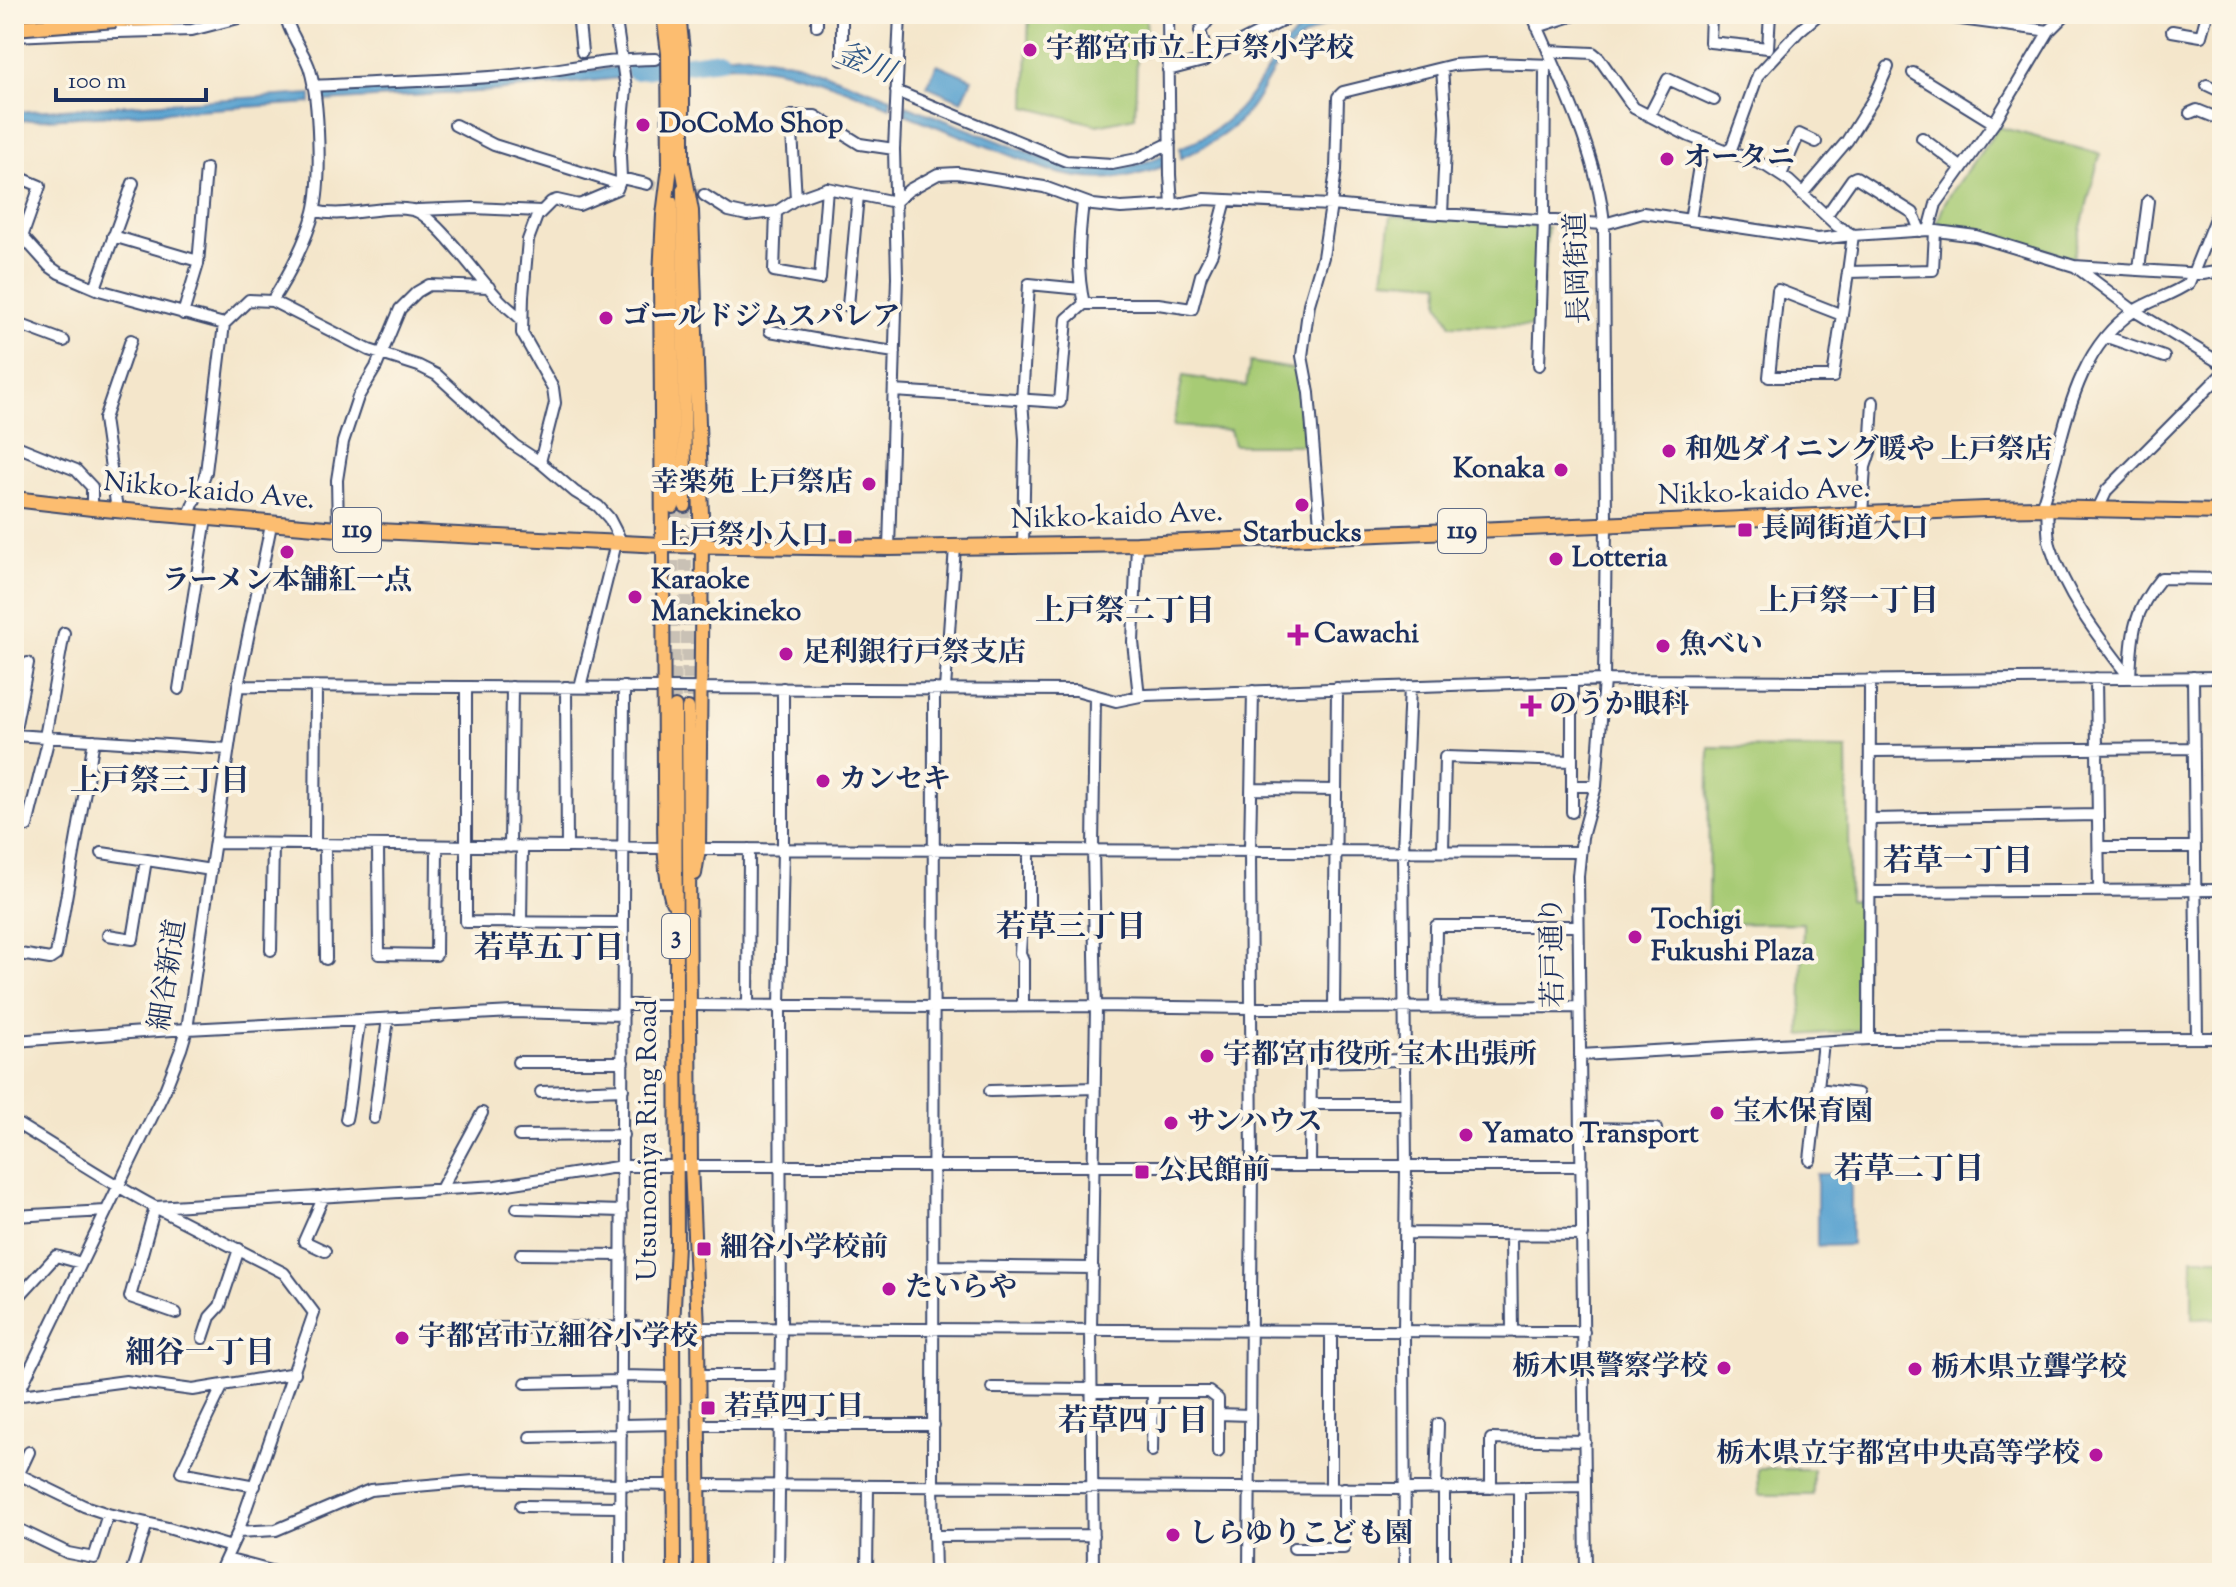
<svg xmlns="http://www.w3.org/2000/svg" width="2236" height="1587" font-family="'Sorts Mill Goudy','Noto Serif JP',serif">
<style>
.green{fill:#a7cb74;stroke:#617d69;stroke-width:2}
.water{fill:#58a2d0;stroke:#3a6897;stroke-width:2}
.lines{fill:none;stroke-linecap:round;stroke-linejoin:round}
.river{stroke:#58a2d0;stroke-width:18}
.minor-tunnel{stroke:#c9c1b5;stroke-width:10;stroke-dasharray:10 5;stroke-linecap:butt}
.major-tunnel{stroke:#c9c1b5;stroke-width:12;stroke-dasharray:12 6;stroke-linecap:butt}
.minor-casing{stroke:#3c4a6e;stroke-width:14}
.major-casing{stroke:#3c4a6e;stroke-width:16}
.highway-casing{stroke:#3c4a6e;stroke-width:18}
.minor{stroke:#fff;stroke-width:10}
.major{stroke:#fcbd6f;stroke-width:12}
.highway{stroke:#fcbd6f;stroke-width:14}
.highway-bridge-casing{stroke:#3c4a6e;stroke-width:18;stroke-linecap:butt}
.highway-bridge{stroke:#fcbd6f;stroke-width:14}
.poi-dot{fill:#b5179e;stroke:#fcf5e5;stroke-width:3}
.labels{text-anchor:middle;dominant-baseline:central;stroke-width:8;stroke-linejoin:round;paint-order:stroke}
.shield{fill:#fcf5e5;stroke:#5e6a86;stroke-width:2}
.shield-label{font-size:26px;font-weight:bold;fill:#1b2f5e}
.poi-label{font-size:28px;font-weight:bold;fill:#1b2f5e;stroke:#fcf5e5;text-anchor:start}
.street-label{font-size:28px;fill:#1b2f5e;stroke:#fcf5e5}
.water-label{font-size:30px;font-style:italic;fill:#305786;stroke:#fcf5e5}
.neighbourhood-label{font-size:30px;font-weight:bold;fill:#1b2f5e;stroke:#fcf5e5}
</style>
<rect width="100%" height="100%" fill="#fcf5e5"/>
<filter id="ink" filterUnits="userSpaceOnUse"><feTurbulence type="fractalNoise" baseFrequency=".0125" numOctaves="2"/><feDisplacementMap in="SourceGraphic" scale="16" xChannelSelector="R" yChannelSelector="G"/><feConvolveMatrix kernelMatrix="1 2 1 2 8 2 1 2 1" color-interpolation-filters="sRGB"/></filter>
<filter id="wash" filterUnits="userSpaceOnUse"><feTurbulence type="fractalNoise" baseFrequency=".006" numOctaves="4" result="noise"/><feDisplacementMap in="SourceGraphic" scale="32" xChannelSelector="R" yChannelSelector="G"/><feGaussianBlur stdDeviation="1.8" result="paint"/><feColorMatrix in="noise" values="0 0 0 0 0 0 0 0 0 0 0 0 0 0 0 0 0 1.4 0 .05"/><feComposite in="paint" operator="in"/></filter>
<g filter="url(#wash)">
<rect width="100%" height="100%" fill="#f4e6cb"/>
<path class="green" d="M1029,14H1146L1147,56L1137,57L1135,117L1098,125L1026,107Z
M1999,127L2100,154L2073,258L1999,235L1936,226L1945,202Z
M1391,216L1548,227L1539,327L1451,325L1439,303L1440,283L1383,279Z
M1250,362L1300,370L1307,445H1234L1230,430L1173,426L1183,376L1246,386Z
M1709,747L1847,749L1849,900L1864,902V1023L1860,1030L1801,1035L1803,923L1708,924Z
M2192,1258H2222V1318L2192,1319Z
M1758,1469H1813V1495H1759Z"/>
<path class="water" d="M1326,14H1353C1328,22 1296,37 1280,60C1267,78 1259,100 1243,117C1226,136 1204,147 1181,158L1180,148C1212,135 1234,118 1254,90C1279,54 1284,36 1326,14Z
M742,54L797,63L891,98L890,107C822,80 771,57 696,68V58Z
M937,64L972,79L962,101L927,86Z
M618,67L620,78L494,91L324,101V93L504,82Z
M311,94V103L14,121V112Z
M906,105L1063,166C1100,173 1132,170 1166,154L1165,166C1127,181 1090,183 1050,171L905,114Z
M1817,1174H1851V1245L1817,1246Z"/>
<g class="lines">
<path class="river" d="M635,71L720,60"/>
</g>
</g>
<g filter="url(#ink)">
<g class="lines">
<path class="minor-tunnel" d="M647,184L704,195"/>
<path class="major-tunnel" d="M685,506L688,708
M673,507L675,707"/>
<g class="minor-casing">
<path id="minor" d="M77,14L80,33L192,30L254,14
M578,14L582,52
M615,14L626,88L620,155L621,178
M1168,14L1170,175L1172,205
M1532,14C1559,77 1598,155 1604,224L1606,525L1604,680L1596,786L1582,837L1578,876L1586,1573
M1711,14L1710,42L1768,48L1770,14
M1946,14V17L2049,31L2066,14
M817,26V14
M1537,27L1578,14
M2172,31L2201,36L2207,14
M14,36L80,33
M1548,51L1593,53L1599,58L1634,108L1689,136L1766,166L1789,181L1837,226L1853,235L1929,230L1976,236L2074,266L2203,274L2222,271
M1208,58L1200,31L1213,14
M842,60V14
M1168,70L1203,61L1296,14
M1913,73L1994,123
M2207,85L2222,92
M313,86C376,82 440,81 503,76C554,72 604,59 655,59
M896,91L1066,161L1112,164L1137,159L1170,143
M2190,113L2197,110L2222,120
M1649,116L1668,79L1714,100
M455,125L494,145L619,184
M1922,138L1962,168
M1730,152L1758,75L1798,32L1819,14
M1781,175L1799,134L1816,142
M1802,194L1847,141L1874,98L1888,67
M704,195L729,211L747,215L776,212L796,199L827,188L895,202
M796,199L791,116H815L860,144L894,149
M895,202L909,190L938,174L957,173L1044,187L1093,205L1121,208L1172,205L1205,199L1331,205L1408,212L1604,224L1643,213L1818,239L1853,235L1848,272L1933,270L1935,231
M1083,202C1079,237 1076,270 1084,304H1158L1192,309L1201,275L1212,253L1226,200
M417,210L473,208L541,211
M315,211C347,219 380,204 413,210C434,214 481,281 498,298C505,306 514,312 521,319
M776,212L774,271L820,279L827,188
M1442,214L1446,126L1442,68
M1826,216L1852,179L1856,177L1913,213L1920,231
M1690,220L1703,142
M14,227L49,266L59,273L99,290L224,324
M1929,230L1936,204L1994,123L2049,31
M113,236L198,261
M14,260L40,186L21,178
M2076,267L2133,310L2222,364
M2139,269L2148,201
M95,288L133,183
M272,301C288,277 307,239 314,212C322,181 319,100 310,70C307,59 299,48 294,37C290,30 287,22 285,14
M848,306L858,195
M183,314L198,264L206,169
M1842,315L1778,290L1769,377H1833L1848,272
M770,331L847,345L895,352
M2107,337L2164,357
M14,341L21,325L64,341
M1539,365L1544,220L1545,65
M894,391L1060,402L1067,319L1084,304
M14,445L76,470L92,487V508
M540,462L555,403L553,388L522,333L523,296L528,240L537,216L551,202L557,200L579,205L617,189L621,178L647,184
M2041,508C2065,441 2069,354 2134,311C2151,300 2172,295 2189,283L2222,201
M2047,508C2048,520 2047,534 2050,545C2065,595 2099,638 2130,678
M2098,509L2107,490L2222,374
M117,510L104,419L131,340
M1862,515L1865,467L1870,452L1873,402
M188,517L206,472L224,324L249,300L272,301L369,350L419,366L437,375L514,445L540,462L575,492L598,506L609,518L622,543
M338,529L337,480L343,442L358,397L376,367L400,309L417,292L429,285L489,287
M1321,536L1309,393L1302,356L1309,304L1323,257L1331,205L1336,170L1338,97L1343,92L1453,65L1490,63L1553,65
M1137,544L1133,642L1139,696
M1023,546L1025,439L1022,401L1029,284L1081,289
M889,548L897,277L894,149L900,14
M2193,677L2197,1038
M2096,678L2099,891
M2130,678C2132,635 2132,613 2161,578L2222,579
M1572,681V812
M238,686L1076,690L1116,701L1145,695L1604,680L1820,681L2222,677
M466,687V922L623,923
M566,687L567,847
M580,687L616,543
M179,689L206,518
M934,689L933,1486L935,1573
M945,689L955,547
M14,734L28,663
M14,735L228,749
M45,737L64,633
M1871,751L2194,748
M1573,786H1596
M1252,789L1336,790
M1871,819L2098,815
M27,826L49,737
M215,843L665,848
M315,845L316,687
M325,845L326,959
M378,846L379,954L436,955L437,846
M510,847L512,687
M2099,847H2195
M699,849L1580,852
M1443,851L1445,757L1572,761
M102,853L211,870
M1871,892L2222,890
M521,922L522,847
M108,935L133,939L146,860
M271,950L273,845
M14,953L50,959L56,955L94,740
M623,1005H676
M690,1005L935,1007L1096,1006L1251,1008L1579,1007
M748,1006L749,849
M1023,1006V960L1020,953L1021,937L1029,915V850
M1435,1007L1436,926H1578
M1334,1008L1337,688
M1869,1039L1870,680
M14,1041L187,1029L513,1012L623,1015
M1580,1055L1869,1039L2222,1038
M518,1062H623
M1818,1089L1858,1094
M990,1091L1095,1088
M541,1092L623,1089
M1311,1104H1405
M374,1118L388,1019
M346,1119C353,1086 353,1053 360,1020
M14,1122C61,1150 106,1181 155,1207L496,1186L623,1166H1582
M1581,1128L1656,1129
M519,1136L623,1135
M1810,1160L1823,1042
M1310,1166L1311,1062L1405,1060
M441,1189L482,1113
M324,1196L304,1241L325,1251
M517,1208L622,1211
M14,1216L106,1211
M1405,1233L1583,1235
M1511,1235L1512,1331
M521,1254L622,1255
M934,1266L1093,1268
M14,1302L56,1256L81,1263
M176,1313L130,1297L155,1207L284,1273L314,1313L238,1532L219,1573
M494,1328L673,1327
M698,1328L1584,1332
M1331,1331V1488
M203,1338L210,1317L220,1306L239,1249
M699,1375H780
M621,1376L673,1377
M526,1383L621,1381
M223,1385L181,1472L255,1486
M992,1388L1092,1389
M1092,1392H1209L1218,1399V1452
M14,1396L126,1381L193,1390L295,1373
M14,1402L165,1090L181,1049L187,1029L238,686L271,525
M1218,1414L1250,1415
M621,1425L673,1424
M699,1425H934
M530,1437L621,1435
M1152,1451L1153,1392
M18,1474L84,1506L108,1514L168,1528L231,1547
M14,1484L29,1452
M700,1485L1404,1489L1585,1486
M1436,1488L1438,1424
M1444,1488V1573
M1491,1488V1439L1585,1441
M1519,1488V1573
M521,1506L621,1507
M14,1527L68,1553L94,1558L108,1514
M238,1532L276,1530L370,1490L474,1481L673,1485
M934,1536L1093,1535
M1294,1548H1344V1488
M226,1559L279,1573
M131,1573L147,1523
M620,1573L624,687
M778,1573L781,1329L780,1006L783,849V688
M867,1573L868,1486
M1093,1573L1091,1330L1096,1006L1093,849L1095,695
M1249,1573L1252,1167L1250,850L1253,691
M1405,1573L1404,1331L1406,1166L1403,851L1410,686"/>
</g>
<g class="major-casing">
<path id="major" d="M683,189L685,506
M671,202L673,507
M663,545C663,623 663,701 664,779C665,820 661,863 672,902
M688,708L691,1165L698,1328L700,1573
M695,874L699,849L702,545
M674,1573L673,1327L677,1245L675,707"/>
</g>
<g class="highway-casing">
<path id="highway" d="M678,14L682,51V162L691,211L702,545
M116,20L168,19L195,14
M14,499L92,508L338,529L663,545L889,548L1137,544L1985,509L2041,508L2222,512
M663,545L661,276L664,215L670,167L669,53L664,14"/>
</g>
<use href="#minor" class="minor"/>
<use href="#major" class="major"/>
<use href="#highway" class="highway"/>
<g class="highway-bridge-casing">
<path id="highway-bridge" d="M14,28L116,20"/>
</g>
<use href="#highway-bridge" class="highway-bridge"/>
</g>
</g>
<g class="poi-dot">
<circle cx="1030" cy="50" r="8"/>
<circle cx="643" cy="125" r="8"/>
<circle cx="1667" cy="159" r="8"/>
<circle cx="606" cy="318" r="8"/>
<circle cx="1669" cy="451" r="8"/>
<circle cx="1561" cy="470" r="8"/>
<circle cx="869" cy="484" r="8"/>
<circle cx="1302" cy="505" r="8"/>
<rect x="1737" y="522" width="16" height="16" rx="4"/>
<rect x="837" y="529" width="16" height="16" rx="4"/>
<circle cx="287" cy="552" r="8"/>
<circle cx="1556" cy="559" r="8"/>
<circle cx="635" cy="597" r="8"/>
<path d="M1294 623h8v8h8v8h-8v8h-8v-8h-8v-8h8z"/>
<circle cx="1663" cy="646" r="8"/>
<circle cx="786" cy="654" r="8"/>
<path d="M1527 694h8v8h8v8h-8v8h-8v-8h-8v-8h8z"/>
<circle cx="823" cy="781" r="8"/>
<circle cx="1635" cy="937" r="8"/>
<circle cx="1207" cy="1056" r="8"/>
<circle cx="1717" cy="1113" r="8"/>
<circle cx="1171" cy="1123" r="8"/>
<circle cx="1466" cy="1135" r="8"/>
<rect x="1134" y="1164" width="16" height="16" rx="4"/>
<rect x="696" y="1241" width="16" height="16" rx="4"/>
<circle cx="889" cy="1289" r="8"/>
<circle cx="402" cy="1338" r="8"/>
<circle cx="1724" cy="1368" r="8"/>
<circle cx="1915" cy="1369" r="8"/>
<rect x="700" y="1400" width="16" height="16" rx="4"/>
<circle cx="2096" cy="1455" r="8"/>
<circle cx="1173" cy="1535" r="8"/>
</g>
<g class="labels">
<g class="shield">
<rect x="333" y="508" width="48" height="44" rx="6"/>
<rect x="1438" y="509" width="48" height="44" rx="6"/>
<rect x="662" y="914" width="28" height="44" rx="6"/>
</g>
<g class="shield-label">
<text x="357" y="530">119</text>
<text x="1462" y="531">119</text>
<text x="676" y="936">3</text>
</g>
<g class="poi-label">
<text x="1046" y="50">宇都宮市立上戸祭小学校</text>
<text x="659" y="125">DoCoMo Shop</text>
<text x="1683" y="159">オータニ</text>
<text x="622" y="318">ゴールドジムスパレア</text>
<text x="1685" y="451">和処ダイニング暖や 上戸祭店</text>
<text x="1545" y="470" text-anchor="end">Konaka</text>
<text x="853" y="484" text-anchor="end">幸楽苑 上戸祭店</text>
<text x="1761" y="530">長岡街道入口</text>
<text x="1302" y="534" text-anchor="middle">Starbucks</text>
<text x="829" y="537" text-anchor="end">上戸祭小入口</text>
<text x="1572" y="559">Lotteria</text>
<text x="651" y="581">Karaoke<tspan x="651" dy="32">Manekineko</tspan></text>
<text x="287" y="582" text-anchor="middle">ラーメン本舗紅一点</text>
<text x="1314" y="635">Cawachi</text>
<text x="1679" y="646">魚べい</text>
<text x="802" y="654">足利銀行戸祭支店</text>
<text x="1549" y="706">のうか眼科</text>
<text x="839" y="781">カンセキ</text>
<text x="1651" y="921">Tochigi<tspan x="1651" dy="32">Fukushi Plaza</tspan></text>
<text x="1223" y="1056">宇都宮市役所 宝木出張所</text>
<text x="1733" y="1113">宝木保育園</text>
<text x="1187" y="1123">サンハウス</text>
<text x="1482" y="1135">Yamato Transport</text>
<text x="1158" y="1172">公民館前</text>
<text x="720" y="1249">細谷小学校前</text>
<text x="905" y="1289">たいらや</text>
<text x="418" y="1338">宇都宮市立細谷小学校</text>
<text x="1708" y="1368" text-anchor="end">栃木県警察学校</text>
<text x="1931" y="1369">栃木県立聾学校</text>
<text x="724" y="1408">若草四丁目</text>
<text x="2080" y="1455" text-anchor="end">栃木県立宇都宮中央高等学校</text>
<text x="1189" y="1535">しらゆりこども園</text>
</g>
<g class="street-label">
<text transform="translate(1579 268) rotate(-92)">長岡街道</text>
<text transform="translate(209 492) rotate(5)">Nikko-kaido Ave.</text>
<text transform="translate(1764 493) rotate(-2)">Nikko-kaido Ave.</text>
<text transform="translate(1117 517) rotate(-2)">Nikko-kaido Ave.</text>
<text transform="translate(1554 952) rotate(-91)">若戸通り</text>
<text transform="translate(169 975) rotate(-81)">細谷新道</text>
<text transform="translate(649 1140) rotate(-90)">Utsunomiya Ring Road</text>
</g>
<g class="water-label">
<text transform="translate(865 64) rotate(22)">釜川</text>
</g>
<g class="neighbourhood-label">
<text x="1849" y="602">上戸祭一丁目</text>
<text x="1125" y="612">上戸祭二丁目</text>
<text x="160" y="782">上戸祭三丁目</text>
<text x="1958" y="862">若草一丁目</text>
<text x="1071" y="928">若草三丁目</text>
<text x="549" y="949">若草五丁目</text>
<text x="1909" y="1170">若草二丁目</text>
<text x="200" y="1354">細谷一丁目</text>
<text x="1133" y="1422">若草四丁目</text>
</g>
</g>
<rect width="2236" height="1587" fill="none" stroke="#fcf5e5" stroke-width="48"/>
<path d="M56 88v12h150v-12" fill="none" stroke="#1b2f5e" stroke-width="4"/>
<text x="68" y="88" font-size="24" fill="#1b2f5e" stroke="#fcf5e5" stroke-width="6" paint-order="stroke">100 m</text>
</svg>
